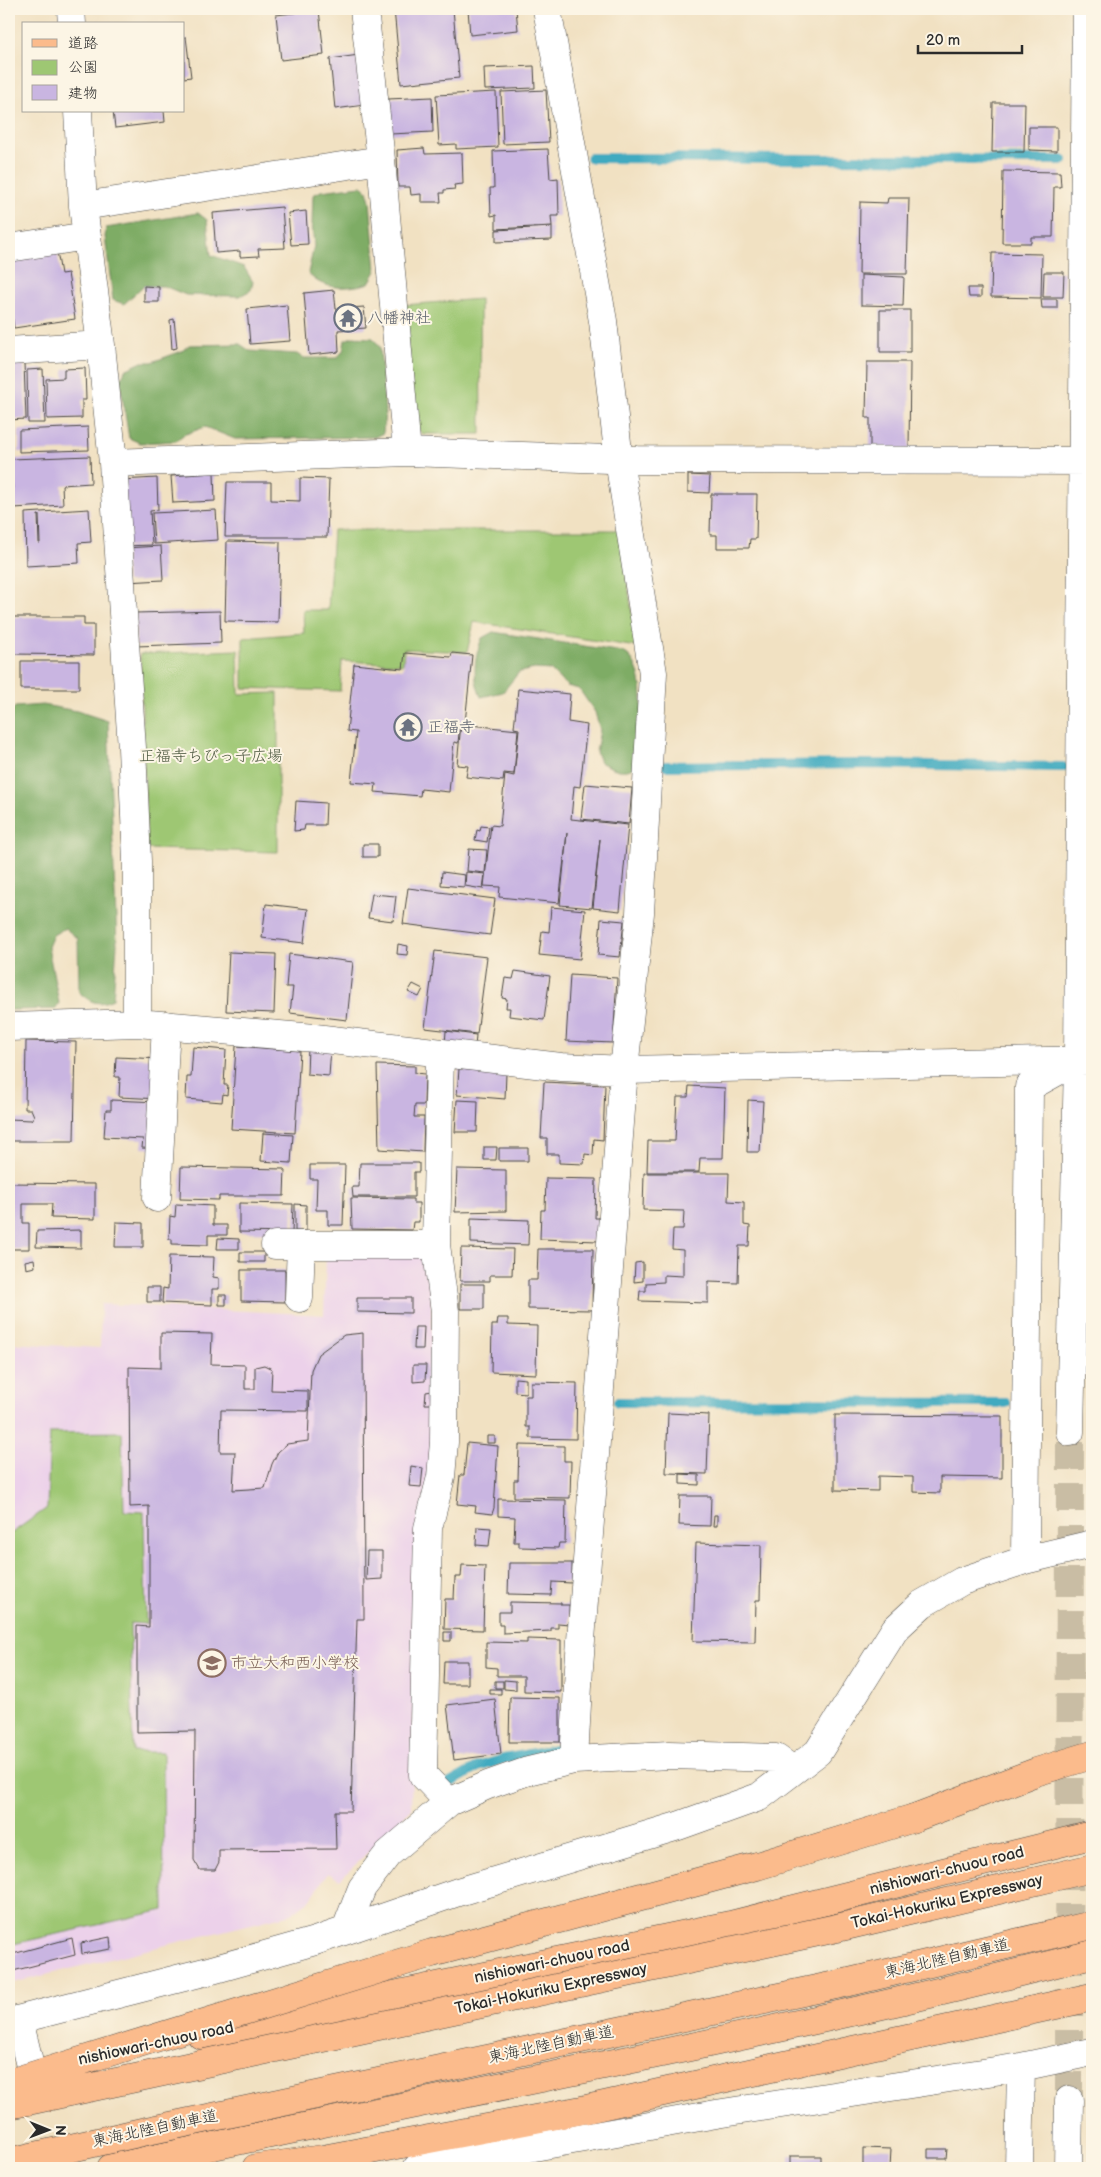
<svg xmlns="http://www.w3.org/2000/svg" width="1101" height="2177" font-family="'Balsamiq Sans','Klee One',sans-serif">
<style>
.built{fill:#ecd1ea}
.green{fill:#9ec773;stroke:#64794f}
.forest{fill:#7eac65;stroke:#546c48}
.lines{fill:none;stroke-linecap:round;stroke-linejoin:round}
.stream{stroke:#40aac0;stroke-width:10}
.building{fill:#c9b5e1;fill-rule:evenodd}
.minor-tunnel{stroke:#c9bda4;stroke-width:28;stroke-dasharray:28 14;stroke-linecap:butt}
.minor-casing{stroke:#494642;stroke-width:29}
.major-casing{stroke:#494642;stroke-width:29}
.highway-casing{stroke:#494642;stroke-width:29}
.minor{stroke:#fff;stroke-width:28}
.major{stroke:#fbbb8c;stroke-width:28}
.highway{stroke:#fbbb8c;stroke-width:28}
.highway-bridge-casing{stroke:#494642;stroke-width:29;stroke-linecap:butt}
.highway-bridge{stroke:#fbbb8c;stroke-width:28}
.labels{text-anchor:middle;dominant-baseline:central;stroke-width:4;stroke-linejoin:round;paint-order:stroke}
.worship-label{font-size:16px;fill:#5b616d;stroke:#fcf5e5;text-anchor:start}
.park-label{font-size:16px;fill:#4e5a41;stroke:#fcf5e5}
.education-label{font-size:16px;fill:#785e54;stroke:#fcf5e5;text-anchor:start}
.street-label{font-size:16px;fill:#2b2b2b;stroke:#fcf5e5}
</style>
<rect width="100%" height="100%" fill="#fcf5e5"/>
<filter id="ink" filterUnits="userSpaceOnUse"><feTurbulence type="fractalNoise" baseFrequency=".02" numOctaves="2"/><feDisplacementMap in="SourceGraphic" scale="10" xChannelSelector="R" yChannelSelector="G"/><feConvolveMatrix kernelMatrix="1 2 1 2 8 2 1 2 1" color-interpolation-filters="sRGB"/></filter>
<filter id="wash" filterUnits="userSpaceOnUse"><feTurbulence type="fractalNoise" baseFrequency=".0096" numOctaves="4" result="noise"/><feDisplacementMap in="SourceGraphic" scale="20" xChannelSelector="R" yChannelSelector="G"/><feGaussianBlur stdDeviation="1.12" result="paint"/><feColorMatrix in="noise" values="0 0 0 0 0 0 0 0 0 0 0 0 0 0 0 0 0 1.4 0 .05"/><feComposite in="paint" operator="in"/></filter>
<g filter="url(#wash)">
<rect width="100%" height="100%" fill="#f1e1c2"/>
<path class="built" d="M431,1255L433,1462L420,1517L411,1809L340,1880L328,1873L310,1900L291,1914L9,1984V1343L100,1348L101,1304L324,1315L326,1256Z"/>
<path class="green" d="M480,299L481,434H423L414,427L404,305Z
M333,530H620L637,647L474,622L467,652L404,649L403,664L342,661L340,691L243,688V638L304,633L303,610H328Z
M238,650L239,694L278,693V852L147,849L140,654Z
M122,1432L124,1511L144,1512L146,1624L130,1623L133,1752H163L164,1910L9,1945V1535L47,1508L50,1433Z"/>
<path class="forest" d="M361,186L367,190L370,201L376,271L369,283C350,289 322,291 308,273L314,246L312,223L313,195L321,191Z
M198,213L207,220L211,255L244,267L253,282L251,290L240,296L186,295L164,286H143L124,304L113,300L105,236L106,228Z
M352,337L373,338L380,347L385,412L383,433L375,437L235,439L205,427L183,435L176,441L140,443L129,438L120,382L125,370L142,362H152L182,351L189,345L240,344L250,351L297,354L303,358H337L343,351L345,340Z
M493,632L623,652C652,665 640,738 638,765C624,775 614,769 600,762L596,752L600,730L595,712L579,689L567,686L550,670L535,669L519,672L503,692L481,697C472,675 474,660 482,638Z
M43,705L77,711L108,721L117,945L113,999C98,1006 91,1003 79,992L78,939L65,928L53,935L48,947L59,1003L55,1009L9,1010V713L15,707Z"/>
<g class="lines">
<path class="stream" d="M591,158L1063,160
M664,766L863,764L1063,767
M618,1402L1006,1403
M438,1790L478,1767L504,1759L561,1748"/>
</g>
<g id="blocks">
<path class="building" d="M394,9H453L459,78L401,84Z
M468,9H516L518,30L470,35Z
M319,10L324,55L281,60L276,15Z
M184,37H186L191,77L184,78Z
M359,55L365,105L335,109L330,59Z
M534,66L535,88L485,90L484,68Z
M546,90L549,142L503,144L501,92Z
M496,92L498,147L456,149V144L439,145L436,95Z
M432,97L433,132L390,134L388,99Z
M993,103H1025L1024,152H992Z
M113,111H164L165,122L115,128Z
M1029,127H1057V151L1029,150Z
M424,148L425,154L462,153L463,184L454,185L455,189L444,190V193H440L441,202H421V194L411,195L410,187H398L397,150Z
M548,149L550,179L558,178L559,216H551L552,226L496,229V215L491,216L490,188H494L493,151Z
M9,165L13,188L9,189Z
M1003,171L1060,172L1061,187H1054L1053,237H1031V243H1002Z
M888,198H909L907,274H859L860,202L887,203Z
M282,207L285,248L258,249L259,256L240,257V251L216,253L213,213Z
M306,211L308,244L291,245L288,213Z
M552,227V240L496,242V230Z
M57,251L61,274L68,273L75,319L14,328L10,302H14L9,259Z
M992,253L1042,254L1041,298L991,297Z
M1044,272H1064L1063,297H1043Z
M861,275L904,277L903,306L861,305Z
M144,286L159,287V302H144Z
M968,288H981V297H969Z
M334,290L336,309L364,307L366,328L338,330L339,352L309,355L304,293Z
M1041,299H1057V308H1042Z
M287,305L290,341L250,344L247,309Z
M880,310H910V352H880Z
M174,319L177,348L172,349L170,320Z
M867,362H910L909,450L870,449V418H866Z
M24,363L26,419L9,420V364Z
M85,368L86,400H82V418L47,419L46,379L64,378V369Z
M43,369L45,423H28L27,370Z
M88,427L89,450L19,452V430Z
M90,456L91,483L62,485L63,505L14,508L11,459Z
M214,473L215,501L173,503L171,476Z
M688,475L710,476L709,493L688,492Z
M157,478L158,510L150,511L152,545L123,546L120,480Z
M300,478L329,479L327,537H225L227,482H271V500L300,501Z
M711,494H757L756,539H750L749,548H717V535H710Z
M89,509L91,542L78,543L79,563L26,566L25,513ZM38,515H39L40,543H39Z
M216,510L218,540L154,544L152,513Z
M227,541L280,542L278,622L225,621Z
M161,546L163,580L127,582L125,548Z
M220,611L221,643L136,646L135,613Z
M12,617H84V625H94V655L12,654Z
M405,653L451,657L452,653L472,655L465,723H460L458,743L454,742L449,792L421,789L420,796L375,792L376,784L351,782L356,732L347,731L354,664L403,669Z
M21,661H79V689H21Z
M518,689L570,694L568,722L587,725L580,787L574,786L571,819L628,825L620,911L593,908L600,839L592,908L560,905L567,833L559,903L499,897L500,887L484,886L491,825L500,826L505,774L514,776L519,729L514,728Z
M461,724L518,730L514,774L504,773L503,781L466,777L468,766L457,765Z
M585,784L632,788L629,824L581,819Z
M296,801L326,803L325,825H305L304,830L294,831Z
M481,826L489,827L487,842L475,840L477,830L480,831Z
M363,844H378V857H363Z
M469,849L487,850L485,873L467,871Z
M442,872L465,875L464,887L441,885Z
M466,872L485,874L483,889L465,886Z
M408,888L495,899L490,935L403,924Z
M372,894L396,896L393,921L368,918Z
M266,904L308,909L304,943L262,938Z
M551,907L585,910L580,959L539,955L542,931L549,932Z
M601,919L624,921L620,957L598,955Z
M398,944L408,946L407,955L397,954Z
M435,951L487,957L477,1034L425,1028Z
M229,952L276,954L274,1013L226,1011Z
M289,954L353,962L347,1020L290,1013L293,987H286Z
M515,971L550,976L544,1020L509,1016L510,1008H506L507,999L502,998L505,978L513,979Z
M570,975L617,978L613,1043L566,1041Z
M413,984L423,989L419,997L408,992Z
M446,1031L476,1035L475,1048L445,1045Z
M26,1041L76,1042L74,1141H9V1119L31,1120L34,1116L31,1109H25Z
M236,1046L300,1051L295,1133L231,1129Z
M193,1047L226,1050L224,1085H228L227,1095L223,1094L222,1102L186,1099L187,1077H191Z
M308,1047L331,1048L329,1076L307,1074Z
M116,1057L162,1059L160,1099L119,1097L120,1077H115Z
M377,1065L415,1066V1073L425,1074L424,1105H415L414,1117H424L423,1152L379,1149Z
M459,1069L506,1073L505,1099L457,1095Z
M544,1082L605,1085L603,1140L594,1139L593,1155L585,1154L584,1164L559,1163V1154H547V1138H541Z
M689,1086L725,1088L723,1158H700L699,1172H647L648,1141H675L677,1097H688Z
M111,1100L159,1102L157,1149L142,1148L143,1139L104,1137L106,1110H111Z
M457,1100L478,1101L477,1132H455Z
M748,1100L763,1101L760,1152H747Z
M263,1133L293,1135L291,1163L261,1161Z
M484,1147H497L496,1160H484Z
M499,1148H528V1161H499Z
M360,1163H419V1172H414V1197H353L352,1187H359Z
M310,1165H345L343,1225H328V1210H316L317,1179H310Z
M181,1167L285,1169L284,1196H219V1200L180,1199Z
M457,1169L506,1170V1211L455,1212Z
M644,1173H729L728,1201L744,1202V1225L750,1226L749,1246H739L738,1283L708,1282V1303L639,1301L640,1291H646V1283L664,1282V1275L683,1276V1250L672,1249L673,1229H683L684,1211L643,1210Z
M546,1178L596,1179L595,1218H599L598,1241L540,1239L541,1210H545Z
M9,1183L95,1184V1219L51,1218L52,1204H23V1223H29V1249H9Z
M351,1198L413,1199V1203H419V1222H413L412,1230L352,1229Z
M239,1203L293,1204L292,1233L239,1232Z
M176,1204L213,1206V1225H227V1235H208V1245L172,1244V1239H169L170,1216L175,1217Z
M295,1204L306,1205V1231H295Z
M471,1218L529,1220L528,1245L471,1243Z
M116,1222L143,1223V1247H115Z
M81,1230V1248L36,1247L37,1231Z
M218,1238L239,1239V1249H217Z
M461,1248L513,1249L512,1275H490V1281H460Z
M538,1249H593L592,1310L528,1309V1280H537Z
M240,1252H264V1262H240Z
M169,1256L214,1257L213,1277L219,1278V1289H212V1305L162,1303L163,1288L168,1289Z
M34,1259L35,1267L26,1269L25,1261Z
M643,1262V1281L634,1282L635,1263Z
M241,1270H285V1302L241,1301Z
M460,1284H484V1309H460Z
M147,1287H160V1302H147Z
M219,1295H226V1305H219Z
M357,1298H411V1313L357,1312Z
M498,1318H508V1325L537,1326L536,1374L491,1372L492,1325H497Z
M415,1327H424L423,1349H414Z
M161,1333L212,1334L211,1364L245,1365V1389H255V1367L264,1365L272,1369L271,1390L308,1391V1411L221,1410L220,1452H235L233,1490L265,1488L272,1464L278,1452L287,1444L308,1441L311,1370L318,1354L344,1335L363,1333L364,1619H357L351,1811H335L336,1849L219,1850V1862L215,1870H200L194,1860L195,1731L137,1732V1626L149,1627V1506L130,1507L129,1367L161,1368Z
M413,1365H426L425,1381L413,1382Z
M515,1378L526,1379V1393L515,1392Z
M531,1382L577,1383L576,1439L530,1438V1427H526V1396H531Z
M432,1391V1404H425L426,1392Z
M668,1413L709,1415L707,1474L666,1473Z
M835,1415L1002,1416V1478L940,1477V1493L913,1492V1477L878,1476V1491L835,1490Z
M487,1436H495V1443H487Z
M467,1443L498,1446L494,1508L492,1514L475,1512L476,1506L457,1504L460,1475H464Z
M519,1445L564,1446V1461H571L570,1498L514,1497V1480H518Z
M411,1466L423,1468L421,1487L409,1486Z
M680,1474L699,1475V1485L680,1484Z
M680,1496H711L710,1526L679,1525Z
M498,1499L566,1500L565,1543H559L558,1548L519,1547V1542H514L515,1517L498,1516Z
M714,1515H717V1526H713Z
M477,1527L491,1528L489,1546L476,1545Z
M696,1543L761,1545L760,1600H756L755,1642L693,1641Z
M367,1551H382V1579L366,1580Z
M509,1563H572V1583L552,1582L551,1595L508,1594Z
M462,1565L485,1566L483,1630L444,1629L445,1599H454L455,1577H461Z
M510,1602L561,1603V1605H569V1624L558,1623V1628H551V1631L503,1633V1625H499V1612H510Z
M444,1632H451V1641H444Z
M527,1639L561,1640V1692L524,1691V1676H497V1668L486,1667V1642L527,1643Z
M444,1661H468V1684H443Z
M504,1680L516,1681V1690L504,1689Z
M495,1681H503V1688H495Z
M490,1689H501V1694H490Z
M510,1697L560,1698V1742H509Z
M495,1699L501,1754L454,1760L447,1705Z
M110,1937L111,1949L82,1954L81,1943Z
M72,1938L75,1955L9,1972V1955Z
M863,2148L891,2149L890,2168H863Z
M928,2149H947L946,2158H928Z
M790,2156H821V2168H790Z"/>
</g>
</g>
<g filter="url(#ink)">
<use href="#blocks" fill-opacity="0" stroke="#494642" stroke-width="1"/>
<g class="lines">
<path class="minor-tunnel" d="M1069,2100L1070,1432"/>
<g class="minor-casing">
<path id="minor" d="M71,9L72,24
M364,9L381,160L407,452
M547,9L603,321L619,460L653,673L640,913L624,1070L579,1667L574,1760
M78,111L83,206L101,345L113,463L132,748L137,861V1023
M83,206L381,160
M9,248L87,236
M9,351L101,345
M113,463L407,452L637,460L1092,461
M9,1027L137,1023L315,1038L561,1067L624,1070L1092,1060
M440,1053L436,1245L445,1311L444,1442L441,1477L428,1528L423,1775L449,1802
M157,1198L166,1025
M275,1245H301
M299,1298L301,1245H436
M1070,1432L1078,1060L1086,9
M1025,1560L1029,1087L1076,1061
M346,1929L362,1888L388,1854L449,1802L488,1785L528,1771L574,1760L669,1755L776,1758L793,1770
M19,2020L31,2070
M9,2022L212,1970L315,1941L458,1892L678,1826L759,1797L818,1752L895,1629L922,1604L962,1581L1025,1560L1092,1544
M417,2168L716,2114L1021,2067L1092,2052
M1019,2168L1021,2067
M1068,2168L1069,2100"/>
</g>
<g class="major-casing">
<path id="major" d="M201,2035L730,1925L1092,1835
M111,2168C438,2096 768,2038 1092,1954"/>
</g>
<g class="highway-casing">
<path id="highway" d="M914,1818L1036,1772L1092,1755
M256,2168L323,2159L582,2110L1092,1997"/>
</g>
<use href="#minor" class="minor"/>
<use href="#major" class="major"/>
<use href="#highway" class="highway"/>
<g class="highway-bridge-casing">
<path id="highway-bridge" d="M9,2083L432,1953L757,1866L914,1818
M9,2105L837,1928L1092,1868
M9,2162L142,2132L845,1983L1092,1925"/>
</g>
<use href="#highway-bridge" class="highway-bridge"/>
</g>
</g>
<defs>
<g id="temple-ring" transform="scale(1.4375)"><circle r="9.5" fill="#fcf5e5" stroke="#6b7280" stroke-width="1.5"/><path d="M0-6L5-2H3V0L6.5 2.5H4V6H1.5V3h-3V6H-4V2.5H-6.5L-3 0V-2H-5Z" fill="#6b7280"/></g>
<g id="school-ring" transform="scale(1.4375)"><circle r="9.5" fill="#fcf5e5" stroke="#8d6e63" stroke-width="1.5"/><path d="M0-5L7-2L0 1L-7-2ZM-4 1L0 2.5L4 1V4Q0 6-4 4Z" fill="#8d6e63"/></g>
</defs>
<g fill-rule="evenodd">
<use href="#temple-ring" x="348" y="318"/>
<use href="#temple-ring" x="408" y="727"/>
<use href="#school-ring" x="212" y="1663"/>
</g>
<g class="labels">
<g class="worship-label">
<text x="367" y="318">八幡神社</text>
<text x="427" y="727">正福寺</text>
</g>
<g class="park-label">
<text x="211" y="756">正福寺ちびっ子広場</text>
</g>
<g class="education-label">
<text x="231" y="1663">市立大和西小学校</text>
</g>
<g class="street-label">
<text transform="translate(947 1871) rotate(-14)">nishiowari-chuou road</text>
<text transform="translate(947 1902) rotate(-13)">Tokai-Hokuriku Expressway</text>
<text transform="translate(947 1959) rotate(-13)">東海北陸自動車道</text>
<text transform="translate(552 1962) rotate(-12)">nishiowari-chuou road</text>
<text transform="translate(551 1989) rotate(-12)">Tokai-Hokuriku Expressway</text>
<text transform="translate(156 2044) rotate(-12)">nishiowari-chuou road</text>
<text transform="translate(551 2045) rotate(-12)">東海北陸自動車道</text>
<text transform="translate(155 2129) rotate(-12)">東海北陸自動車道</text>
</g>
</g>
<rect width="1101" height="2177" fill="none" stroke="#fcf5e5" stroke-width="30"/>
<rect x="22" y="22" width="162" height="90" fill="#fcf5e5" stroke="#a8a49b"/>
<rect x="32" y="39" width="25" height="8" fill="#fbbb8c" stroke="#a8a49b"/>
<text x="68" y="48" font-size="15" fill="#2b2b2b">道路</text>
<rect x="32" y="60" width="25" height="15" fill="#9ec773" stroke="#a8a49b"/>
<text x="68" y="72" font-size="15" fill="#2b2b2b">公園</text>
<rect x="32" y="85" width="25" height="15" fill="#c9b5e1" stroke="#a8a49b"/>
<text x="68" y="98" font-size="15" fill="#2b2b2b">建物</text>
<g transform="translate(48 2130) rotate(91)" stroke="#fcf5e5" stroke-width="4" paint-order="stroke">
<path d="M0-4L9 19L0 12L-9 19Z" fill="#2b2b2b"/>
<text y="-8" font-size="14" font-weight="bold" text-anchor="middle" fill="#2b2b2b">N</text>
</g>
<path d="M918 45v8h104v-8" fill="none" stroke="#2b2b2b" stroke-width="2.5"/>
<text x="926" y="45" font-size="15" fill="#2b2b2b" stroke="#fcf5e5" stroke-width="4" paint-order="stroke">20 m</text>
</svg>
